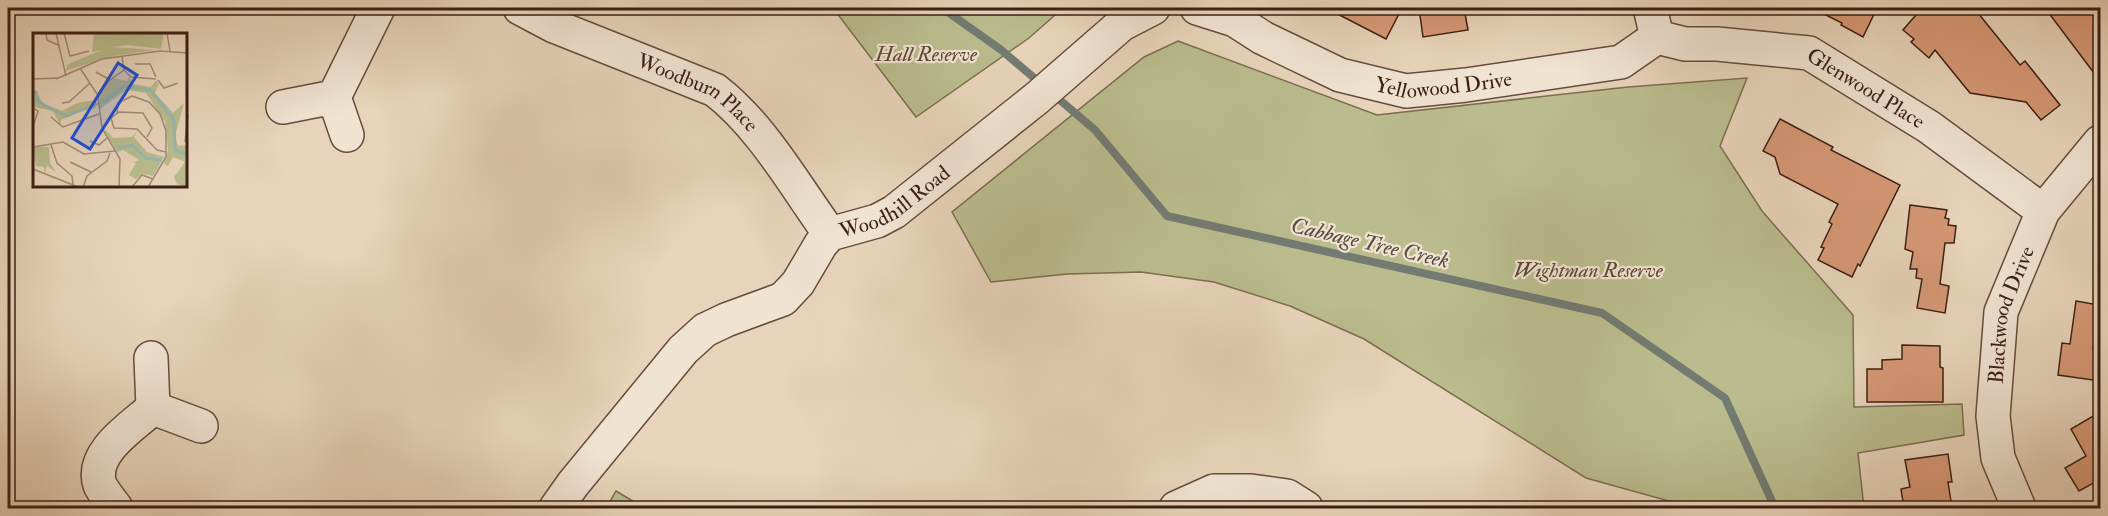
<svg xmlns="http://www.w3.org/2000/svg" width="2108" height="516" font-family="'IM FELL Double Pica',serif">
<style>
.green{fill:#babc8d;stroke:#7b6e50;stroke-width:1.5}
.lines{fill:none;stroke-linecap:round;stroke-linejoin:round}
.stream{stroke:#737b72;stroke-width:8}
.building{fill:#d69875;stroke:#3c1f14;stroke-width:1.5}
.minor-casing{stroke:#674c3e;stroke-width:36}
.minor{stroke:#f0e3d2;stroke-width:33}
.labels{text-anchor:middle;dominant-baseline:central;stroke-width:4.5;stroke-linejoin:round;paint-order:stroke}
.park-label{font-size:21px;font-style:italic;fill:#5c4632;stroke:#f0e3d2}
.street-label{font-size:21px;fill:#3c1f14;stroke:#f0e3d2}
.water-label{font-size:22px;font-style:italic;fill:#574d43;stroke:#f0e3d2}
.inset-river{fill:none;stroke:#97b8b1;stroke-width:3}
.inset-road{fill:none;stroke:#a38c78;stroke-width:1.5}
.view{fill:#1d4ed8;fill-opacity:0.15;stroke:#1d4ed8;stroke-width:3}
.inset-edge{fill:none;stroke:#3c1f14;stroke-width:3}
</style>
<rect width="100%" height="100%" fill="#e8d4ba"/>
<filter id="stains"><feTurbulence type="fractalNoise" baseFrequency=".00333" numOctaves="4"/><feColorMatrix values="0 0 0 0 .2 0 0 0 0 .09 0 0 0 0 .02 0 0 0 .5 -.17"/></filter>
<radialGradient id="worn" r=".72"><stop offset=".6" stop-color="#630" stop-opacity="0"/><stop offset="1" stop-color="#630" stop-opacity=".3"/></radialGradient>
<path class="green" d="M833,8H1063L1029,38L916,117Z
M1178,41L1377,115L1628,87L1747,78L1720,146L1762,211L1853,315L1854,407L1962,404L1964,435L1858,453L1864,508H1668L1669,501L1586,478L1364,339L1290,306L1214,282L1141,272L1067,274L991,282L952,212L1144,57Z
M616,491L641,506L639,508H606Z"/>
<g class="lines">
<path class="stream" d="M942,8L1000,49L1040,83
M1054,95L1095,130L1167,216L1602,313L1725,398L1775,508"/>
</g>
<path class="building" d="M1326,8H1402L1386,39Z
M1419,8H1464L1468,30L1423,37Z
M1812,8H1877L1863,37L1841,25L1842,23Z
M1922,8H1974L2020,65L2025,61L2060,105L2041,120L2026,102L1970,93L1935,50L1929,58L1911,42L1914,39L1903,30Z
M2045,8H2100V81Z
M1780,119L1833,147L1831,150L1900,185L1860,266L1858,264L1852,277L1818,260L1824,248L1821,247L1832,224L1829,222L1838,204L1780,174L1775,157L1763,151Z
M1910,205L1947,210L1945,218L1949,219L1948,225L1956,226L1954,243H1945L1940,284L1949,286L1945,313L1917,308L1922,279L1916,278L1917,269H1910L1913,252L1905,249Z
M2076,301L2099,305L2093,349L2100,350V381L2058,375L2062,343L2070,344Z
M1902,345L1940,346V367L1943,368V402H1867V369H1882V360L1902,359Z
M2100,412V483L2099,480L2079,491L2065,468L2086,456L2071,429Z
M1948,454L1952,482H1948L1952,508H1904L1901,489L1910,487L1905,460Z"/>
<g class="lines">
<g class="minor-casing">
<g id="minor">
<path id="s1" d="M520,8L554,26L715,90C762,126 795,186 830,234"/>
<path id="s2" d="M1197,8L1235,20L1263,38L1340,75L1406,91L1466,85L1621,62L1657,37"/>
<path id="s3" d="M1650,8L1657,37L1685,44H1717L1809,53L1929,127L2043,211"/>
<path d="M334,97L378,8"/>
<path d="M283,107L334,97L347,135"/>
<path d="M151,358L153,408L201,426"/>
<path d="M116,508C111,501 104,493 100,485C89,453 133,426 153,408"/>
<path id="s4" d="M556,508L573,484L683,350L705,330L726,320L783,299L798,283L821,244L830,234L877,221L894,212L1037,98L1122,24L1153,8"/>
<path d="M1176,508L1214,491H1251L1287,496L1306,508"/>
<path id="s5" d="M2019,508L1998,458L1993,416L2001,312L2043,211L2100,142"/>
</g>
</g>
<use href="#minor" class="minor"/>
</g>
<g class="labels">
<g class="park-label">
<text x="926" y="54">Hall Reserve</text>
<text x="1588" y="270">Wightman Reserve</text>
</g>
<g class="street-label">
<text stroke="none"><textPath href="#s2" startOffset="264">Yellowood Drive</textPath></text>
<text stroke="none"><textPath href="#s3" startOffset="250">Glenwood Place</textPath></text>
<text stroke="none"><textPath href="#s1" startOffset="198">Woodburn Place</textPath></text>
<text stroke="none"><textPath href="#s4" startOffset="470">Woodhill Road</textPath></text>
<text stroke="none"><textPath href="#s5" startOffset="200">Blackwood Drive</textPath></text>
</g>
<g class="water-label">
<text transform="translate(1370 243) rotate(13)">Cabbage Tree Creek</text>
</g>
</g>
<g transform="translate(33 33)">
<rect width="154" height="154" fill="#e8d4ba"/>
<path d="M61,0H131L128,16L95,12L79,14L122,17L81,23L32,38L35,31L69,17L59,19ZM96,44L100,51L118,54L123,47L126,51L122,60L140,80L151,70L142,103L145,113L152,112L154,117V154L144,151L141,144L152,129L140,124L135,133L131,131L135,117L132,89L113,60L93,57L67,76L66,64L80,45L94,48ZM0,55L11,71L29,78L44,70L63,67V75L50,77L28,87L27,92L20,78L2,74ZM70,94L80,105L99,104L104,98L101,104L114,119L131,124L120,143L110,141L103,146L96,142L103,130H100L106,127L90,117L84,119ZM3,113L16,114L17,130L23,139L14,133L11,140V134L3,133L0,118Z" fill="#babc8d"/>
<path class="inset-river" d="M0,59H3L5,69L33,83L72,68L91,53L117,57L141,87L142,117L155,122M84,115L99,112L113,125L129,127"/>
<path class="inset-road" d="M13,0L14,7L27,13M23,0L33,43M31,0L37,23L56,18M134,0L137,18M89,23L91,37L98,44L123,46M102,31H117L123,44M47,35L64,61M63,39L77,47L91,37M0,46L25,45M23,46L69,26L127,18L154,20M125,47L131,55L145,50M65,63L77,47M65,64L69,95L87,126L86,154M29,70L36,69L57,50M0,75L5,78L0,94M84,80L85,70L99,63L116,69L127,81L133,98V124L115,154M18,84L30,94L66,81M114,104L119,95L110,80L86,79L78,85L81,95L104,96L124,117L133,119M57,108L66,112L74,105M152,109L155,82M18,112L24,130L39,143L40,152M0,114L30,109L51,121L82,118M37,129L58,139M0,136L45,154M50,154L54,143L74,128L77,120M99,154L109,142L120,146"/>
<path class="view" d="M85,30L104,42L57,116L39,105Z"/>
<rect width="154" height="154" class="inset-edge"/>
</g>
<rect width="2108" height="516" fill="none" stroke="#e8d4ba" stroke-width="30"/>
<rect x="9" y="9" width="2090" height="498" fill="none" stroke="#3c1f14" stroke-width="3"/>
<rect x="15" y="15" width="2078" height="486" fill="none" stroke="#3c1f14" stroke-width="1.5"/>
<rect width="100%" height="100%" filter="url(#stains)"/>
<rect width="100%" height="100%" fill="url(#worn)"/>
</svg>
